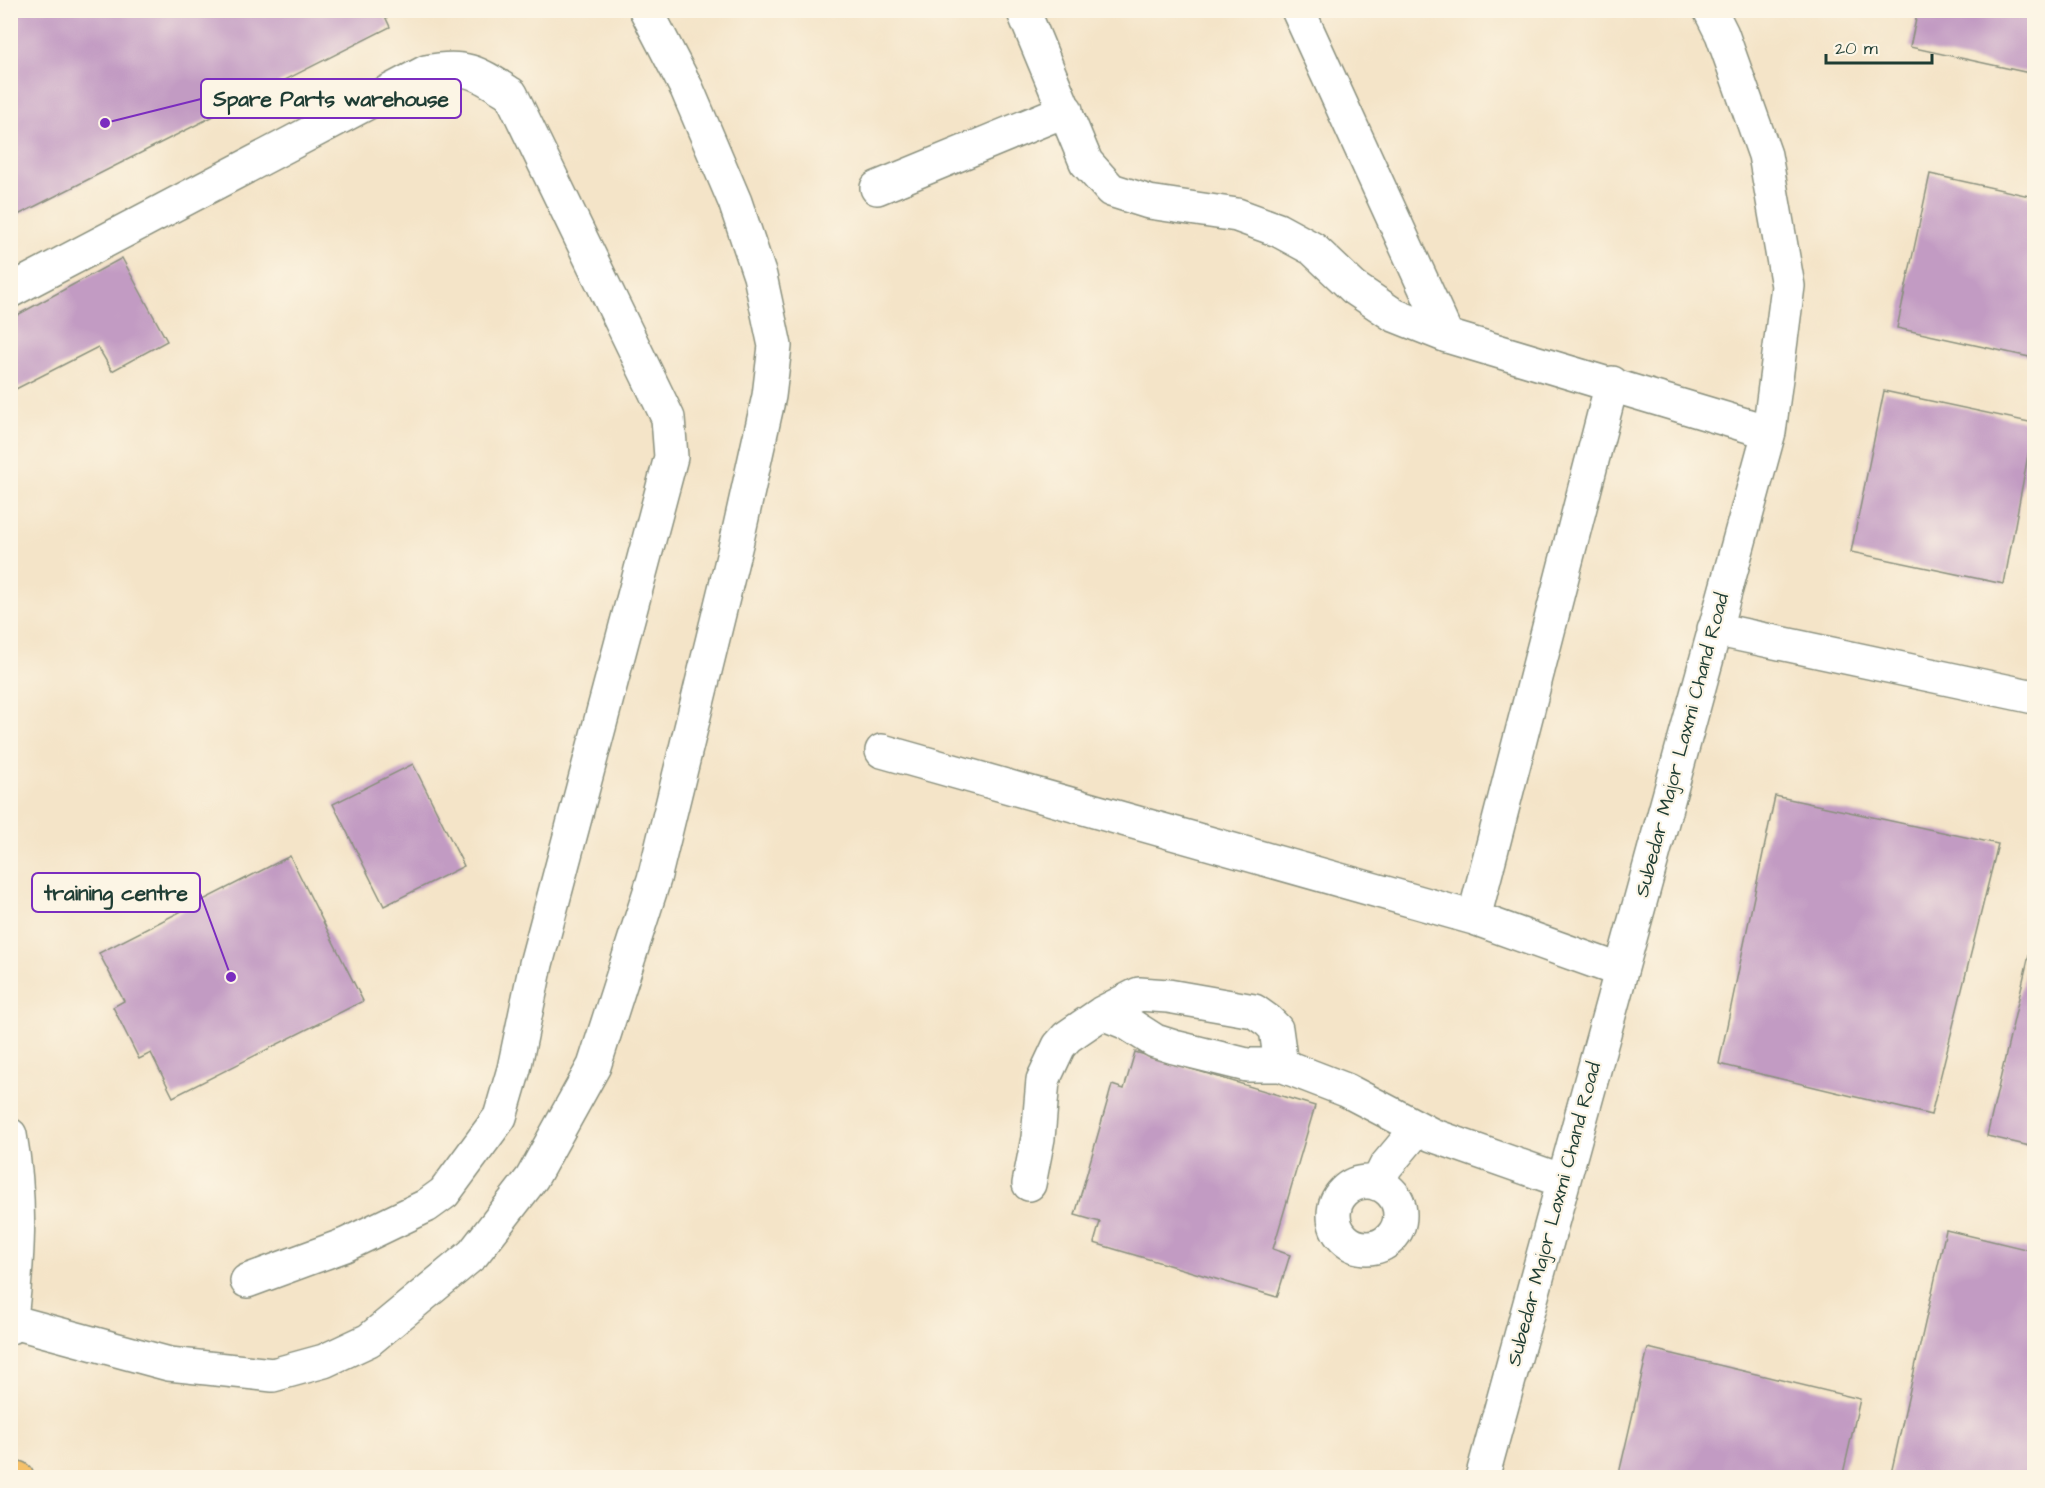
<svg xmlns="http://www.w3.org/2000/svg" width="2045" height="1488" font-family="'Architects Daughter',sans-serif">
<style>
.building{fill:#c29bc3}
.lines{fill:none;stroke-linecap:round;stroke-linejoin:round}
.minor-casing{stroke:#8a907e;stroke-width:36}
.major-casing{stroke:#8a907e;stroke-width:36}
.minor{stroke:#fff;stroke-width:33}
.major{stroke:#f5c16b;stroke-width:33}
.labels{text-anchor:middle;dominant-baseline:central;stroke-width:4.5;stroke-linejoin:round;paint-order:stroke}
.street-label{font-size:20px;fill:#1f3d34;stroke:#fcf5e5}
.leader{fill:none;stroke:#7b2cbf;stroke-width:2}
.callout-dot{fill:#7b2cbf;stroke:#fcf5e5;stroke-width:2}
.callout{fill:#fcf5e5;stroke:#7b2cbf;stroke-width:2}
.callout-label{font-size:21px;text-anchor:middle;font-weight:bold;fill:#1f3d34}
</style>
<rect width="100%" height="100%" fill="#fcf5e5"/>
<filter id="ink" filterUnits="userSpaceOnUse"><feTurbulence type="fractalNoise" baseFrequency=".0167" numOctaves="2"/><feDisplacementMap in="SourceGraphic" scale="12" xChannelSelector="R" yChannelSelector="G"/><feConvolveMatrix kernelMatrix="1 2 1 2 8 2 1 2 1" color-interpolation-filters="sRGB"/></filter>
<filter id="wash" filterUnits="userSpaceOnUse"><feTurbulence type="fractalNoise" baseFrequency=".008" numOctaves="4" result="noise"/><feDisplacementMap in="SourceGraphic" scale="24" xChannelSelector="R" yChannelSelector="G"/><feGaussianBlur stdDeviation="1.35" result="paint"/><feColorMatrix in="noise" values="0 0 0 0 0 0 0 0 0 0 0 0 0 0 0 0 0 1.4 0 .05"/><feComposite in="paint" operator="in"/></filter>
<g filter="url(#wash)">
<rect width="100%" height="100%" fill="#f4e4c8"/>
<g id="blocks">
<path class="building" d="M10,10H382L390,27L10,219Z
M1918,10H2034V74L1910,47Z
M1930,174L2034,197V358L1897,328Z
M122,258L167,341L112,371L98,347L10,392V319Z
M1884,391L2034,423L2004,584L1851,552Z
M413,764L464,866L384,906L333,804Z
M1775,796L1998,844L1931,1115L1719,1064Z
M290,856L363,1001L173,1097L151,1053L139,1059L113,1007L124,1001L99,953Z
M2034,933V1147L1987,1136Z
M1135,1052L1315,1106L1273,1249L1290,1255L1277,1297L1094,1243L1100,1222L1075,1215L1112,1085L1124,1089Z
M1946,1230L2034,1251V1478H1890Z
M1648,1348L1860,1399L1842,1478H1618Z"/>
</g>
</g>
<g filter="url(#ink)">
<use href="#blocks" fill-opacity="0" stroke="#8a907e" stroke-width="1.5"/>
<g class="lines">
<g class="minor-casing">
<path id="minor" d="M1023,10L1086,162L1111,190L1149,202L1237,215L1278,230L1313,249L1354,288L1394,315L1447,336L1769,432
M1298,10L1447,336
M877,188L1066,110
M10,291L426,72C467,64 478,73 511,94L668,418L671,457L536,964L514,1069L500,1117L444,1193L426,1206L345,1245L247,1281
M1714,629L2034,697
M882,751L1474,918L1619,970
M1474,918L1612,383
M1102,1013L1127,1023L1155,1041L1174,1047L1247,1065H1281L1346,1090L1432,1135L1563,1181
M10,1135C22,1202 18,1260 10,1327
M1334 1215a33 33 0 1 1 66 0a33 33 0 1 1-66 0Z
M1029,1184L1038,1138L1043,1080L1059,1046L1067,1037L1102,1013L1139,994L1168,996L1254,1011L1268,1021L1276,1029L1281,1065
M1377,1184L1386,1166L1418,1128
M10,1321L169,1364L273,1375L324,1361L369,1340L473,1254L532,1178L594,1066L654,879L737,540L769,396L775,346L760,276L735,202L687,89L646,10
M1482,1478L1769,432L1788,286L1765,155L1722,34L1710,10"/>
</g>
<g class="major-casing">
<path id="major" d="M10,1476L17,1478"/>
</g>
<use href="#minor" class="minor"/>
<use href="#major" class="major"/>
</g>
</g>
<g class="labels">
<g class="street-label">
<text transform="translate(1682 745) rotate(-75)">Subedar Major Laxmi Chand Road</text>
<text transform="translate(1554 1214) rotate(-75)">Subedar Major Laxmi Chand Road</text>
</g>
</g>
<path class="leader" d="M105 123L201 99M231 977L200 893"/>
<g class="callout-dot">
<circle cx="105" cy="123" r="6"/>
<circle cx="231" cy="977" r="6"/>
</g>
<g class="callout">
<rect x="201" y="79" width="260" height="39" rx="6"/>
<rect x="32" y="873" width="168" height="39" rx="6"/>
</g>
<g class="callout-label">
<text x="331" y="106">Spare Parts warehouse</text>
<text x="116" y="900">training centre</text>
</g>
<rect width="2045" height="1488" fill="none" stroke="#fcf5e5" stroke-width="36"/>
<path d="M1826 54v9h106v-9" fill="none" stroke="#1f3d34" stroke-width="3"/>
<text x="1835" y="54" font-size="18" fill="#1f3d34" stroke="#fcf5e5" stroke-width="4.5" paint-order="stroke">20 m</text>
</svg>
